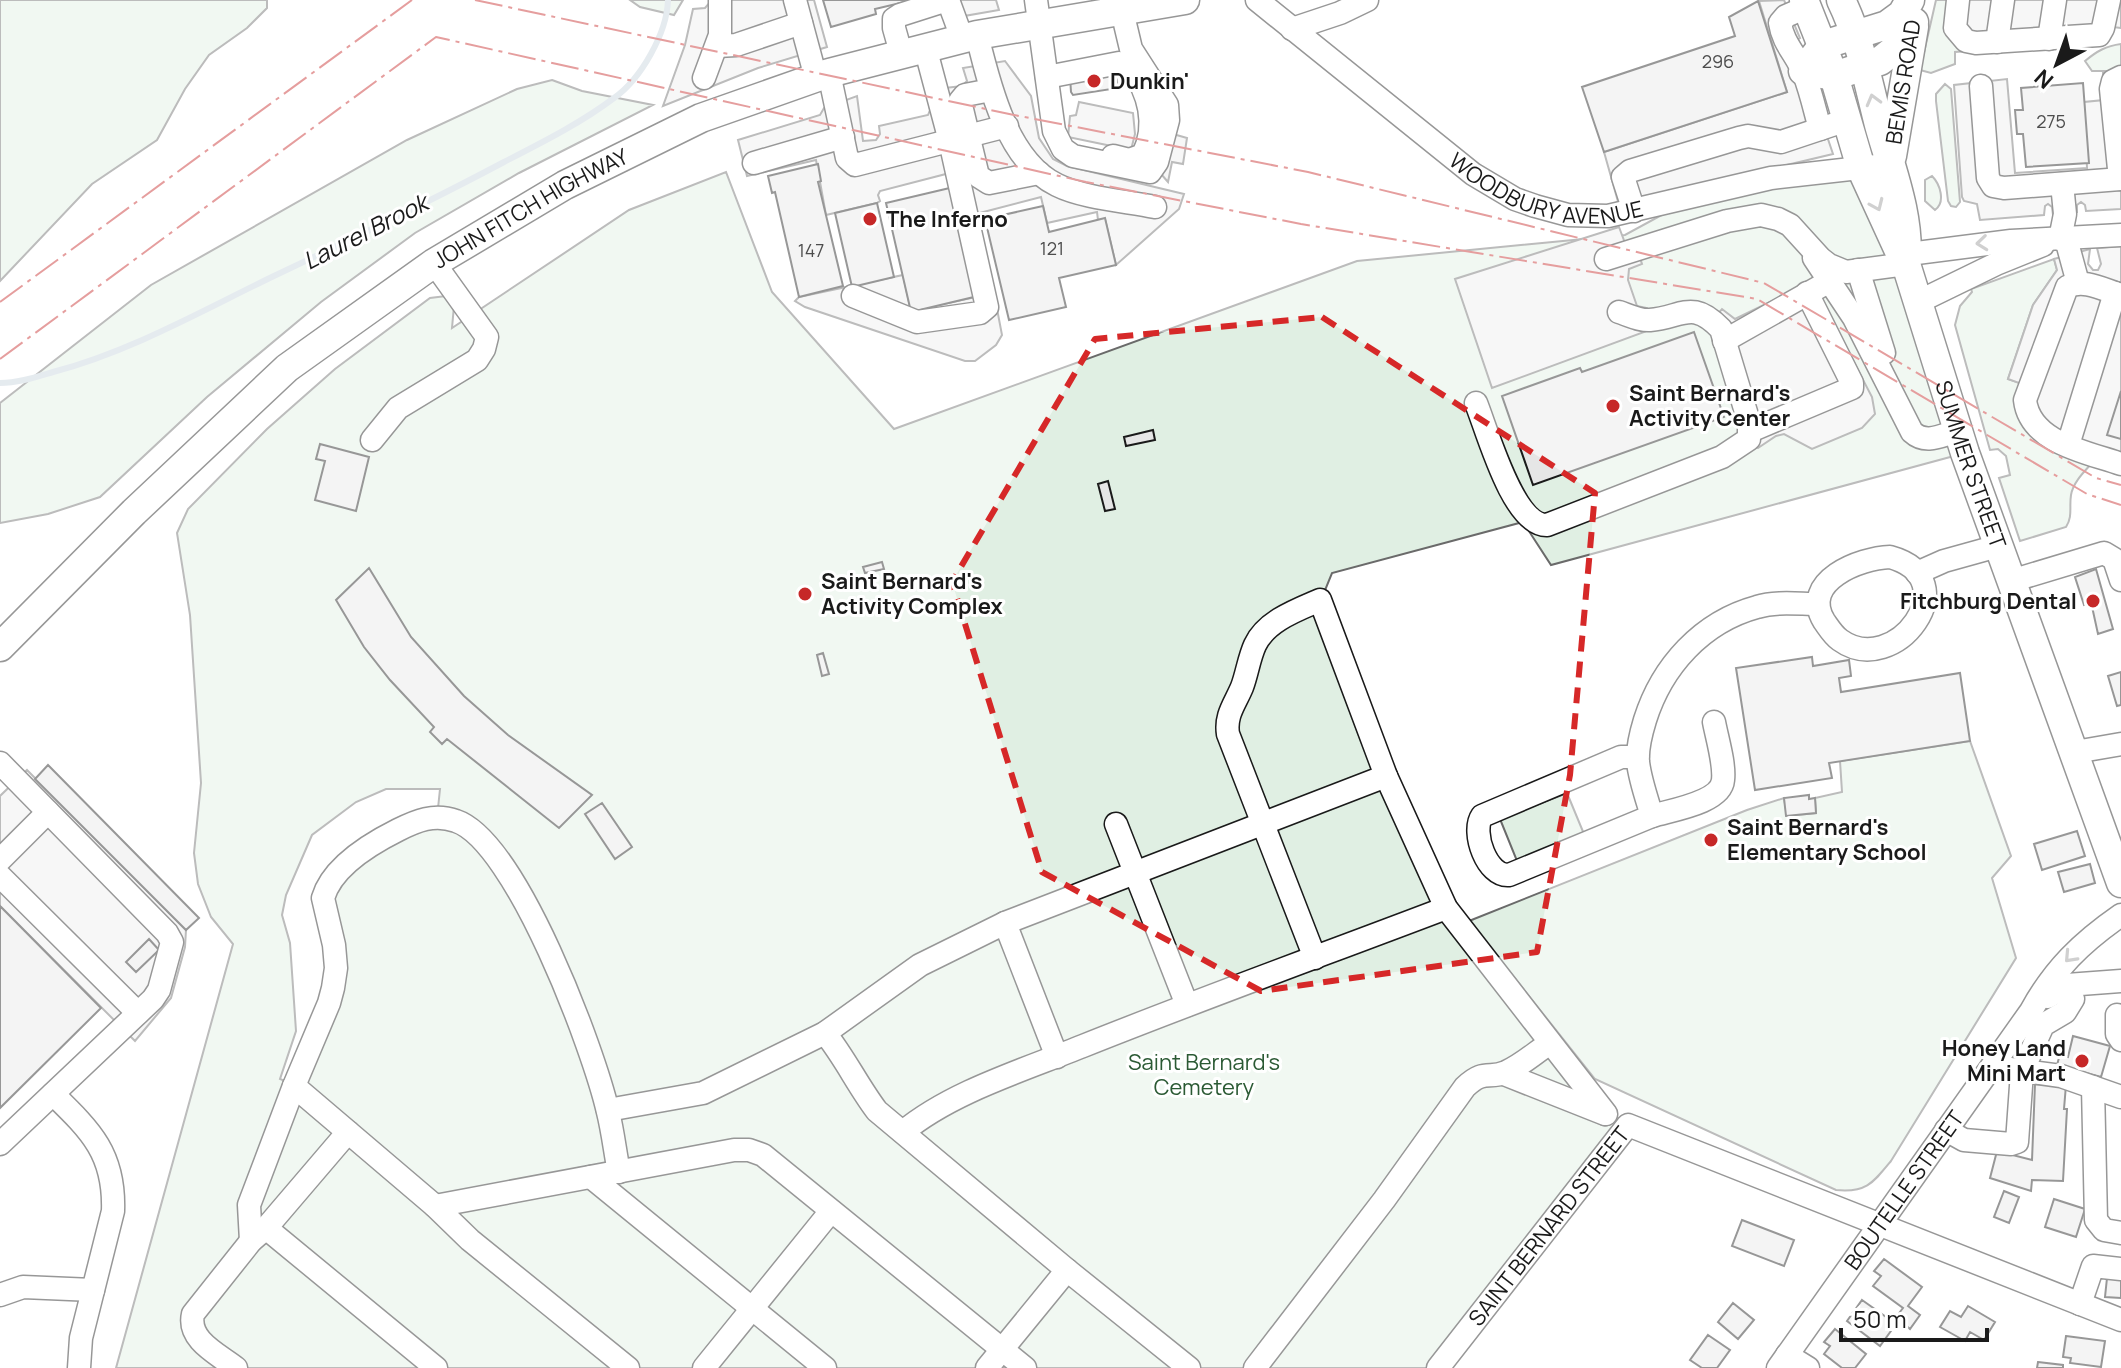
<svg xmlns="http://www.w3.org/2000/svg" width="2121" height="1368" font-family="Manrope,sans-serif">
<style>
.green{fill:#e0efe3;stroke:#6a6a6a;stroke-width:2;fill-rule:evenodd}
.parking{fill:#ededed;stroke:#6a6a6a;stroke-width:2}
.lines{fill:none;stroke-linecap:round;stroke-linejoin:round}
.stream{stroke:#c6d2dc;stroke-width:6}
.building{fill:#e6e6e6;stroke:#1a1a1a;stroke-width:2}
.minor-casing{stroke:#1a1a1a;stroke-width:25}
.major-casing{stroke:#1a1a1a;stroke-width:31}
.minor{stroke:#fff;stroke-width:22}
.major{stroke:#fff;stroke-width:28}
.power{stroke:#c62828;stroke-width:2;stroke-dasharray:28 6 4 6;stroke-linecap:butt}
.oneway{stroke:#989898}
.marked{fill:none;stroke:#d62828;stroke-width:6;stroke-dasharray:16 10;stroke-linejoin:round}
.poi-dot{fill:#c62828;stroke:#fff;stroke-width:3}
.labels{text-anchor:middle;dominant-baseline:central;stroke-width:6;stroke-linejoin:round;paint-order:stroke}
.number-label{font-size:18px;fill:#4d4d4d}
.poi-label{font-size:22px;font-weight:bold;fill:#1a1a1a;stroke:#fff;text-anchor:start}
.street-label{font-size:22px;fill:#1a1a1a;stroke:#fff}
.park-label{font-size:22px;fill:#2b5a34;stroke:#fff}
.water-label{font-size:24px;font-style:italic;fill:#1a1a1a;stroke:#fff}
</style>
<rect width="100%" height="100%" fill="#fff"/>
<path class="green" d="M0,0H267V8L247,28L209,55L185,89L157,140L92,184L0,281Z
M630,0H683L674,15L640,7Z
M1936,0H1948L1967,51L1955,52V64L1931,73L1920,70Z
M2121,44V71H2092L2085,61C2097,51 2106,46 2121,44Z
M552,80L582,91L653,105L519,173L415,233L321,302L207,397L100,497L48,514L0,523V403L151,285L407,140L517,89Z
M1945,84L1951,89L1960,202L1956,207L1951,206L1948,201L1936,101V94Z
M1890,165L1965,453L1551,565L1523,522L1332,573L1321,600L1446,908L1605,1114L1628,1125L1438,1368H116L233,944L211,917L198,884L194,853L201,783L190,615L177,533L188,509L267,429L335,369L430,298L446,296L454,306L452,328L629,210L726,172L772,292L894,429L1357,261L1625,235L1680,205ZM386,789H440L437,818L337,873L327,922L329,1004L294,1085L280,1079L296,1031L290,943L282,915L286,895L312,835L356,802Z
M1932,176C1940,184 1946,202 1935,210L1925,201V180Z
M2054,259L2057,270L2033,305L2008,379L2023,384L2093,462C2085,471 2073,482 2071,495C2069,507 2073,516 2066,527L2020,541L1999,478L2010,475L2006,456L1998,449L1990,450L1955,325L1960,306L1972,292L1971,289Z
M1970,741L2011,856L1992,878L2016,958L1891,1161C1873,1183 1866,1193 1836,1190L1595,1079L1469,921L1747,810L1784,798L1787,816L1816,813L1815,798L1842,792L1840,761Z
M1567,793L1584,834L1517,861L1500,819Z"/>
<path class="parking" d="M712,0H814L827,47L758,68L663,106L685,45L693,9L705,8Z
M959,0H996L999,10L964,16Z
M1784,0L1800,38L1795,41L1833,154L1619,205L1604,152L1787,92L1759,1Z
M1948,0H2121V28L2113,27L1973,52L1945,28Z
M1005,61L1031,96L1039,138L1053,159L1067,166L1184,194L1179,209L1116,265L1105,219L1098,220L1097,212L1047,223L1041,197L968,216L946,174L880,191L878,195L880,201L877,203L826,215L816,160L747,176L738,140L820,115L824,108L857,96L863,141L876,140L880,134L879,126L928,115L930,110L926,83L945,88L962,86L967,81L963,68Z
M2121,71V209L2086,211L2085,205L2081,202L2077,205V212L2053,215L2052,207L2048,204L2045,206L2044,215L1980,220L1977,204L1964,201L1962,197L1954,85L2007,79L2015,173L2087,168L2084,102L2104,100L2103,72Z
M1079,102L1133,113L1135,134L1131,150L1068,137L1070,116L1076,115Z
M1173,134L1187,138L1183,164L1172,162L1168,182L1147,158Z
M1619,227L1625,243H1635L1642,264L1629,269L1628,280L1637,306L1647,308L1655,328L1492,388L1455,279Z
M2121,246V471L2057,449L2022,384L2008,379L2033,305L2057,270L2054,259L2090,249L2088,264L2093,270H2098L2101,264L2097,248Z
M903,275L911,311L994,293L1002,335L996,345L975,361H965L805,307L795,301L799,297Z
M1799,288L1825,307L1872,397L1875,414L1862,428L1812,449L1784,434L1776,436L1758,448L1743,445L1738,433L1741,425L1713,337L1706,327L1722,309L1735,319Z
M27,770L186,930L185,947L171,998L135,1041L0,906V796Z"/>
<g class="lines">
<path class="stream" d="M0,383C18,383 36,377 53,372C132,351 203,310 276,275C352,239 429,202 504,162C541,143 581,123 614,98C641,79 667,33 668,0"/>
</g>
<path class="building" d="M823,0H913L875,9L876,14L831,27Z
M1758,1L1787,92L1604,152L1582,87L1735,36L1729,17Z
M1115,68L1118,88L1073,95L1071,92L1070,76Z
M2083,83L2089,163L2026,167L2023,134H2017L2015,110H2023L2021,88Z
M818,164L821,181L818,182L843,286L799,297L775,192L772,193L768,176Z
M954,187L978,296L911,312L886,203Z
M877,203L894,277L852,287L835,213Z
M1043,206L1049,232L1105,218L1116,265L1059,278L1066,307L1009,320L985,219Z
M1694,332L1724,417L1533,485L1502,396L1580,368L1582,372Z
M2121,391V439L2107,435Z
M1153,430L1155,440L1126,446L1124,437Z
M320,444L369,457L356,511L315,500L325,461L316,459Z
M1108,481L1115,509L1105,511L1098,484Z
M882,562L884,569L865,573L863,567Z
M369,568L411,637L464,696L508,735L592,795L559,828L447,739L442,744L430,732L434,727L390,680L364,647L336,600Z
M2096,569L2113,629L2098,634L2091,602L2084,605L2075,577Z
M823,653L829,674L822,676L817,655Z
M1812,657L1813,666L1849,660L1851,676L1839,678L1841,692L1960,673L1970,741L1829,763L1832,778L1755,790L1736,668Z
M2121,672V705L2117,706L2108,676Z
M48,765L199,918L186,930L35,779Z
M1809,795V799L1815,798L1816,813L1786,816L1784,798Z
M602,803L632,847L615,859L585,814Z
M2077,831L2085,856L2042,870L2034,844Z
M2090,864L2095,883L2064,892L2058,872Z
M0,906L101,1008L0,1108Z
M149,939L159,950L136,972L126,962Z
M2073,1036L2110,1046L2101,1077L2057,1065L2060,1054L2068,1057Z
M2035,1084L2066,1085L2064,1109H2067L2063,1181L2032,1180L2031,1191L1990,1178L1997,1151L2032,1160Z
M2004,1191L2019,1197L2009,1223L1994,1217Z
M2054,1199L2085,1209L2076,1237L2045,1227Z
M1742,1220L1794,1240L1784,1266L1732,1246Z
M1884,1259L1922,1287L1908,1306L1920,1315L1910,1329L1896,1317L1903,1308L1873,1286L1881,1276L1874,1271Z
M2107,1278L2121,1279V1298L2105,1297Z
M1862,1300L1896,1324L1880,1346L1847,1321Z
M1733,1303L1754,1320L1738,1339L1718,1322Z
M1968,1306L1995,1322L1984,1340L1970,1332L1965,1341L1940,1327L1950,1311L1961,1317Z
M1835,1329L1866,1354L1855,1368H1842L1824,1354L1830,1346L1824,1342Z
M1708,1335L1730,1350L1717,1368H1702L1690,1360Z
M2066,1336L2105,1341L2101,1367L2070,1363L2071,1358L2063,1357Z
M2038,1362L2063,1365V1368H2037Z"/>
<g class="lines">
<g class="minor-casing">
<g id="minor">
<path d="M795,0L816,78"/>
<path d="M948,0L962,38"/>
<path d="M1036,0L1054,131L1063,149L1073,156L1150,172L1157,162L1168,120L1167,105L1131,49L1122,11"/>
<path id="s1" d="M1257,0L1473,174L1515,199L1535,206L1568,215L1608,216L1771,178L1877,166"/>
<path d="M1958,0L1955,28L1966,41L1976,43L2099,35L2103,28L2109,0"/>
<path d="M1807,7L1786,16L1780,23C1783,44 1797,55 1804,74C1811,92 1815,111 1820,129"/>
<path d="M1292,29L1340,13L1367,0"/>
<path d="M977,35C989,84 1007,161 1057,185C1083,198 1125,201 1155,207"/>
<path d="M2049,39L2055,0"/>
<path d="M1997,42L2003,0"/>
<path d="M717,46L736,45L801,23"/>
<path d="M901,53L894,28V19L900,15L947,0"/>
<path d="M829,73L847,158L855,165L1007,126"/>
<path d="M1047,77L1119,63L1130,67C1149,92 1158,125 1143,155L1129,160L1113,156"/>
<path d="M704,78L720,35V0"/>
<path d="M1981,86L1988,178L1993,186L2004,188L2121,179"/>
<path d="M991,90L965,95L960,101L978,176L989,183L1039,173"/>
<path d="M754,163L843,137"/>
<path d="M2120,179L2111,89L2113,81L2121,77"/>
<path d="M1634,211L1623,177L1630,171L1739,138L1748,136L1781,142L1847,120"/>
<path d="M2060,239L2065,214L2062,184"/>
<path d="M2066,239L2078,283"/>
<path d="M1901,255L2011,241L2121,235"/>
<path d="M1814,258L1854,318L1912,432C1926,445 1942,435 1958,431"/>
<path d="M1606,259L1727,221L1761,215L1778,219L1790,225L1820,258L1829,265L1846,272L1906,264"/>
<path d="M1858,270L1884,353"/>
<path d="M2121,295C2104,290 2084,278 2067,287L2025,400C2030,443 2087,452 2121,464"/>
<path d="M853,296L917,322L980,313L987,307L950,141L925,47"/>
<path d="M1918,302L1996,264L2043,245"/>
<path d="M1724,341L1821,286"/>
<path d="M1476,403C1487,430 1513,526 1547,525L1722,457L1749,439V422L1721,329C1692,299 1683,317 1650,320C1640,321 1628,315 1619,312"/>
<path d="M1750,431L1852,388V383L1807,293"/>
<path d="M372,440L398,408L477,360L484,349L487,337L434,263"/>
<path d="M2068,445L2115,293"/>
<path d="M1890,557C1970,579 1895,680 1840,640C1833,635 1829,628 1824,621C1800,581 1860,558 1890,557Z"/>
<path d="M1917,573L1944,561L1998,546"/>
<path d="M2011,581L2104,553L2114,559L2121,580"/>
<path d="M2075,752L2121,744"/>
<path d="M1638,757H1621L1482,816C1471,832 1487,877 1509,875L1652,816C1647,799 1640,780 1638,762C1637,749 1641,733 1645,720C1662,666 1702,622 1757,607C1776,601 1798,604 1818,604"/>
<path d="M0,763L167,933L172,942L159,990L153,999L0,1144"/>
<path d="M1652,816C1671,810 1721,803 1723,780C1725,764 1717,738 1714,722"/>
<path d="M1116,824L1187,1005"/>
<path d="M0,860L48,812"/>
<path d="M0,876L138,1013"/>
<path d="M1005,923L1057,1057"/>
<path d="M1315,958L1228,734C1225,715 1235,704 1242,687C1247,674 1249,658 1255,645C1266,621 1297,610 1320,600L1386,776L1446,908L1606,1114"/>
<path d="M2048,997L2067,985L2121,981"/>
<path d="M2117,1015V1034L2121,1040"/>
<path d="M825,1033C845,1058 858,1086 877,1111L1067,1270L1189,1368"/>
<path d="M2010,1069L2061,1076L2121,1097"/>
<path d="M1504,1074L1605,1114"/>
<path d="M294,1086L435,1206L470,1240L628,1368"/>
<path d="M2093,1087L2096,1220L2104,1230L2121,1233"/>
<path d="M53,1094C91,1131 115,1154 113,1211L81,1338L79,1368"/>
<path d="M608,1110L703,1093L825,1033L920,965L1005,923L1386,776"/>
<path d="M1946,1130L1964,1140L2011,1144L2017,1142L2022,1072L2043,1025L2065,1012L2073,999"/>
<path d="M903,1132C951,1092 1024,1070 1083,1046C1203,998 1325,954 1446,908"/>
<path d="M591,1177L825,1368"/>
<path d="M435,1206L734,1150H749L763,1155L1025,1368"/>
<path d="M266,1228L436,1368"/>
<path d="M251,1241L249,1205L294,1086L329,1003L333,988L336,968L334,945L323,898C332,867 370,844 398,830C416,821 434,813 456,821C516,841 594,1050 608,1112C613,1132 615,1152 619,1172"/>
<path d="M0,1295L23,1287L93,1290"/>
<path d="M2080,1304L2093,1266L2121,1269"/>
<path d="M1787,1355L1808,1368"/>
<path d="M236,1368C218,1354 187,1340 193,1314L251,1241L266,1228L348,1132"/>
<path d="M704,1368L831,1211"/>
<path d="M987,1368L1067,1270"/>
<path d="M1255,1368L1384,1200L1465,1087C1485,1068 1489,1080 1506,1072C1522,1065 1536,1052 1550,1043"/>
<path id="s2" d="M1438,1368L1628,1125L2121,1320"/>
<path id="s3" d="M1778,1368L2031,1011C2054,969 2082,942 2121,915"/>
</g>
</g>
<g class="major-casing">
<g id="major">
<path d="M1804,0L1834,76L1861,168L1900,253"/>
<path id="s4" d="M1841,0C1860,39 1868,82 1879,125C1891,168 1911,218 1906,264L1965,453L2121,883"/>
<path d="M1910,0L1902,14L1887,25L1823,45L1803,71L1834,76L1880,61L1899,46L1914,22"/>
<path d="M1892,156L1914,27"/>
<path id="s5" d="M0,647L134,512L287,368L434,263L565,185L701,118L829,73L977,35L1185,0"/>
</g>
</g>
<use href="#minor" class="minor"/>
<use href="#major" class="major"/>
<path class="power" d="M475,0L1014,115L1308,172L1764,283L2096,478L2121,485
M0,302L412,0
M0,359L436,37L1086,182L1301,224L1757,299L2087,494L2121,505"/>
</g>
<defs><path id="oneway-chevron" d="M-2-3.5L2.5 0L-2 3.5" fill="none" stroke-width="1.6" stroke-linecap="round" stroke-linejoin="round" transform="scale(2)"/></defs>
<g class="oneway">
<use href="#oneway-chevron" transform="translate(1873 100) rotate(-105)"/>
<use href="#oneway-chevron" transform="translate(1877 205) rotate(66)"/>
<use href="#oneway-chevron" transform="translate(1982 243) rotate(174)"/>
<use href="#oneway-chevron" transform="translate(2070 957) rotate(133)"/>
</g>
<path d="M0 0H2121V1368H0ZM1322,317L1595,493L1570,775L1537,952L1261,991L1042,872L952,582L1095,339Z" fill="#fff" fill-opacity=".55" fill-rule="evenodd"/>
<path class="marked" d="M1322,317L1595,493L1570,775L1537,952L1261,991L1042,872L952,582L1095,339Z"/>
<g class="poi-dot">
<circle cx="1094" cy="81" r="8"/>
<circle cx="870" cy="219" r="8"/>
<circle cx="1613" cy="406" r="8"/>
<circle cx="805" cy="594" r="8"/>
<circle cx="2093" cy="601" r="8"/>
<circle cx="1711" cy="840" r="8"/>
<circle cx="2082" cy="1061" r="8"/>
</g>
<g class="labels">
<g class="number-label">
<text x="1718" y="61">296</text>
<text x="2051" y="121">275</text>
<text x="1052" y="248">121</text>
<text x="811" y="250">147</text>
</g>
<g class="poi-label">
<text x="1110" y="81">Dunkin'</text>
<text x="886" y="219">The Inferno</text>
<text x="1629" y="393">Saint Bernard's<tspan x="1629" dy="25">Activity Center</tspan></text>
<text x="821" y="581">Saint Bernard's<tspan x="821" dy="25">Activity Complex</tspan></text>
<text x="2077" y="601" text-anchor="end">Fitchburg Dental</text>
<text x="1727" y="827">Saint Bernard's<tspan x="1727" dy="25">Elementary School</tspan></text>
<text x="2066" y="1048" text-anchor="end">Honey Land<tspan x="2066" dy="25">Mini Mart</tspan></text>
</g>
<g class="street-label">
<text transform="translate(1903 82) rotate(-81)">BEMIS ROAD</text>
<text stroke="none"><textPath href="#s1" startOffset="354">WOODBURY AVENUE</textPath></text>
<text stroke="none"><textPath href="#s5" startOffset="692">JOHN FITCH HIGHWAY</textPath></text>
<text stroke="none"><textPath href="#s4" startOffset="484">SUMMER STREET</textPath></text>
<text stroke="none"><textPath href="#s3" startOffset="218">BOUTELLE STREET</textPath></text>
<text stroke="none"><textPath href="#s2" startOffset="180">SAINT BERNARD STREET</textPath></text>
</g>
<g class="park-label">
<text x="1204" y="1062">Saint Bernard's<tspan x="1204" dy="25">Cemetery</tspan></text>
</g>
<g class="water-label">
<text transform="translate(365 231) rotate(-27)">Laurel Brook</text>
</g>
</g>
<g transform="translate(2057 64) rotate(221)" stroke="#ffffff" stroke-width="6" paint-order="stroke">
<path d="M0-6L14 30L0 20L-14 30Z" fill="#1a1a1a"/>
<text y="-12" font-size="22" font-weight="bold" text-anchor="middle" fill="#1a1a1a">N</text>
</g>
<path d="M1841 1328v12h146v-12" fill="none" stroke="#1a1a1a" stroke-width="4"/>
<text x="1853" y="1328" font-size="24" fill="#1a1a1a" stroke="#ffffff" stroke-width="6" paint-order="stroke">50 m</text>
</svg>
